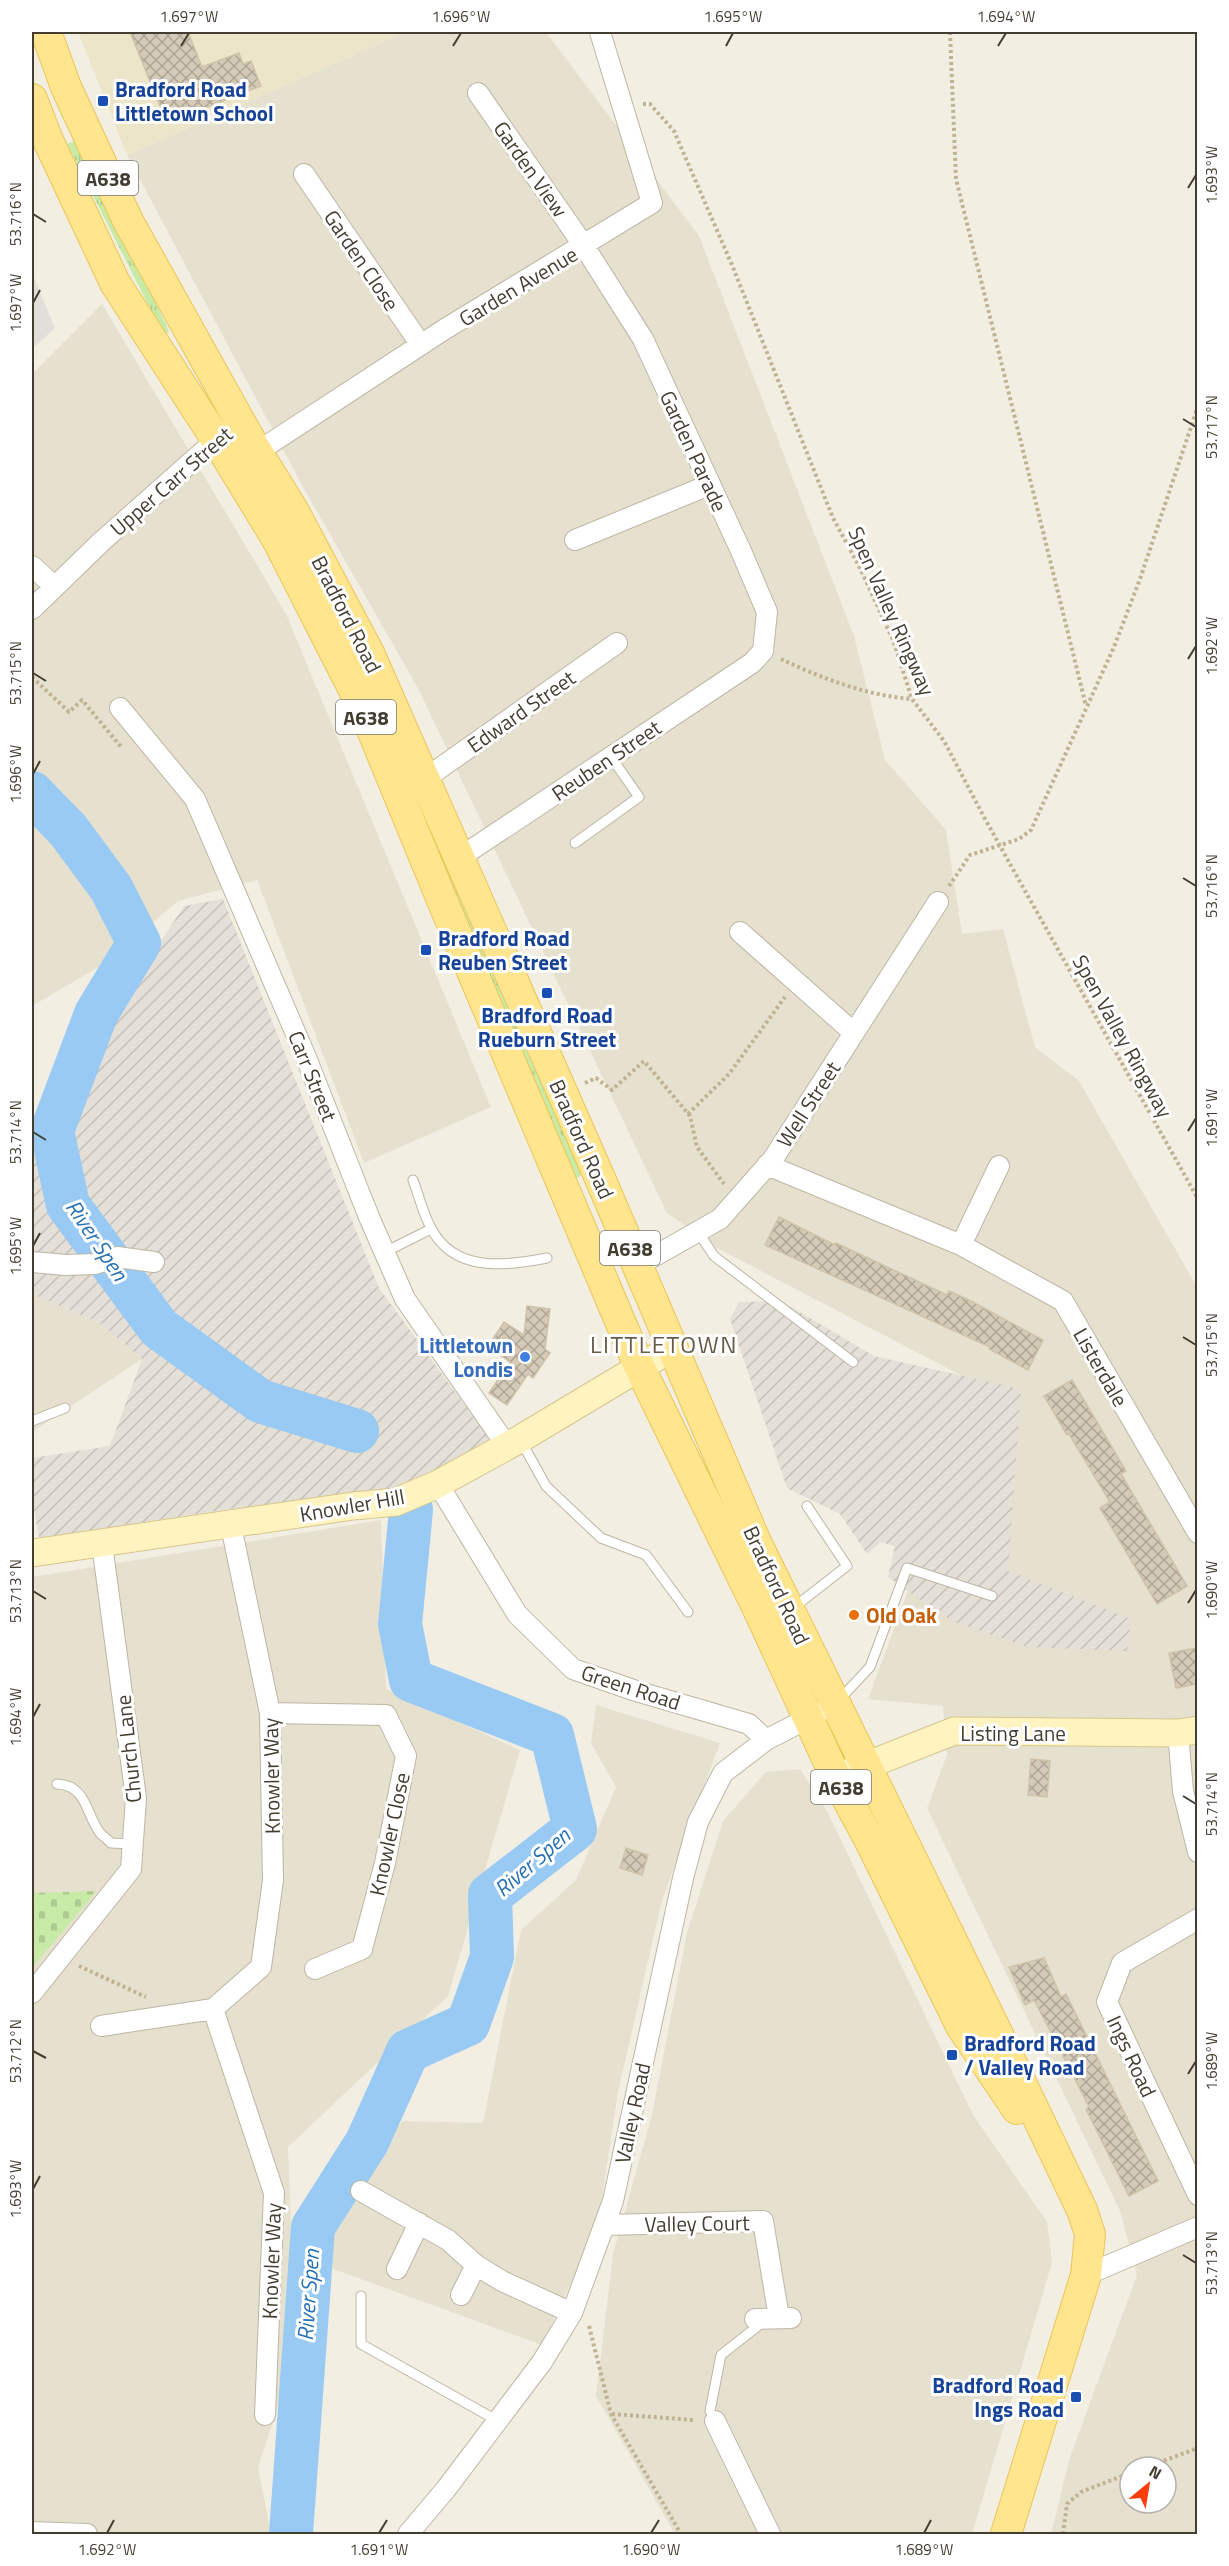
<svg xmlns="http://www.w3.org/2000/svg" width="1229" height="2566" font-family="'Titillium Web',sans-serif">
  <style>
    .residential { fill: #e6e0cf; fill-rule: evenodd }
    .industrial { fill: url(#industrial-furrows) }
    .education { fill: #ece5ca }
    .grass { fill: url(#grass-tufts) }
    .cemetery { fill: url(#cemetery-stones) }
    .parking { fill: #e2dfdb }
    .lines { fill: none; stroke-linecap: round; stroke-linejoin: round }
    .river { stroke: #99caf4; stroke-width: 44 }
    .building { fill: url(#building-cross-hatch); stroke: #cfc3a9; stroke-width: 1.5 }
    .lane-casing { stroke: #beb6a4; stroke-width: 11 }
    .street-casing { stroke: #beb6a4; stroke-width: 22 }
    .secondary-casing { stroke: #d5c68e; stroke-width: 29 }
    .primary-casing { stroke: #eac658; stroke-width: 32 }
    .path { stroke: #c0b394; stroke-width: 4; stroke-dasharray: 3 3; stroke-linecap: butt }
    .lane { stroke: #fff; stroke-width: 9 }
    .street { stroke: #fff; stroke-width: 20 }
    .secondary { stroke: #fff3bf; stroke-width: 27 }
    .primary { stroke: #ffe58e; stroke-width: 30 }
    .path-bridge { stroke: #c0b394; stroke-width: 4; stroke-dasharray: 3 3; stroke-linecap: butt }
    .ticks { fill: none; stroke: #443e32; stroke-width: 2 }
    .transit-dot { fill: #1a4fb4; stroke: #fff; stroke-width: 2 }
    .shop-dot { fill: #3f7fe0; stroke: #fff; stroke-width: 2 }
    .food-dot { fill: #e8710a; stroke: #fff; stroke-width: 2 }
    .labels { text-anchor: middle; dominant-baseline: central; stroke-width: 6; stroke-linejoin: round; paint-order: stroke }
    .shield { fill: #fff; stroke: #7c7870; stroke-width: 1.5 }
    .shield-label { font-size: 20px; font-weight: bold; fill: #443e32 }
    .transit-label { font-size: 21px; font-weight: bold; fill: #164399; stroke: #fff; text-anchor: start }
    .street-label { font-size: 21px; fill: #443e32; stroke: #fff }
    .shop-label { font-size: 21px; font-weight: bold; fill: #366cbe; stroke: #fff; text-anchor: end }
    .food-label { font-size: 21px; font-weight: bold; fill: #c56008; stroke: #fff; text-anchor: start }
    .water-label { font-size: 22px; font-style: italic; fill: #2671b5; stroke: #fff }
    .quarter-label { font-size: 24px; letter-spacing: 1.5px; fill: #675c49; stroke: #fff }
    .neatline { fill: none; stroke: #443e32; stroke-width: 2 }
    .ticks-label { font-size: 15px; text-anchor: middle; fill: #443e32 }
  </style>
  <defs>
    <pattern id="industrial-furrows" width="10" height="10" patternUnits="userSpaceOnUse" patternTransform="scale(1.5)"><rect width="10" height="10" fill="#e4dfd7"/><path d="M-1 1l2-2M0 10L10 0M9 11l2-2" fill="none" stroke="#c5c0b9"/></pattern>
    <pattern id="grass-tufts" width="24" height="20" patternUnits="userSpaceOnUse" patternTransform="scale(1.5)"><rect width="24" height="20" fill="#c8eaa7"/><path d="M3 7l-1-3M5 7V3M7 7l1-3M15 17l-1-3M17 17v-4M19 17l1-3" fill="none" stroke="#adca90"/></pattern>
    <pattern id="cemetery-stones" width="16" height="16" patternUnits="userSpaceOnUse" patternTransform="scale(1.5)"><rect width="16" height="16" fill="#c8eaa7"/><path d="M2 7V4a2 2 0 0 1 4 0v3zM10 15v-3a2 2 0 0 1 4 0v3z" fill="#adca90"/></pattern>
    <pattern id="building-cross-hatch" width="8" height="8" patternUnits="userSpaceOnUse" patternTransform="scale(1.5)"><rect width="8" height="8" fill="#d4cab7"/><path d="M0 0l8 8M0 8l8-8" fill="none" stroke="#aea595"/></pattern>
  </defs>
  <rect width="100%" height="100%" fill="#f2eee2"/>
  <path class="residential" d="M406,32H546L699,236L854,636L885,760L946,830L962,934L1003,929L1035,1047L1079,1081L1197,1287V2534H1051L1070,2457L1137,2275L1120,2211L927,1808L947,1755L943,1706L868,1699L910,1586L1000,1618L1020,1406L717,1248L667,1213L418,688L303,487L127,155ZM1130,2467H1166V2503H1130Z
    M102,304L286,614L491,1107L364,1163L257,880L178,901L104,964L32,1006V374Z
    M32,1294L100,1323L142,1359L32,1432Z
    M381,1520L386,1689L520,1750L448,1996L288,2147L291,2223L351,2181L403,2121L483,2123L521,1930L576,1880L616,1787L591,1743L596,1705L720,1743L662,1900L618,2092L598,2225L542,2345L325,2266L258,2467L271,2534H32V1577Z
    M800,1769L827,1811L973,2115L1047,2222L1052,2263L972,2534H675L596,2396L613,2254L652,2115L687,1933L723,1821L766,1772Z"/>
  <path class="industrial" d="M223,899L379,1288L491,1441L420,1477L378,1494L229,1509L39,1538L32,1498V1458L110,1446L142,1359L100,1323L32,1294V1127L84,1071L147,962L184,906Z
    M781,1301L874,1356L1021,1389L1008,1571L1131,1619L1127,1651L1027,1647L952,1621L888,1577L895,1546L881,1542L867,1554L840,1514L787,1488L730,1319L739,1302Z"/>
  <path class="education" d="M78,32H406L127,155Z"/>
  <path class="grass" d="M79,139L169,331L164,336L67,144Z
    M411,767L521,1039L583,1174L568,1183L399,771Z"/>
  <path class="cemetery" d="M97,1891L32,1968V1893Z"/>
  <path class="parking" d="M32,273L55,328L32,349Z"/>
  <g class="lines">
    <path class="river" d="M32,793L68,830L111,888L139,943L96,1014L52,1131L68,1205L159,1328L260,1401L357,1431
      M291,2534L313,2227L367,2142L408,2051L468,2024L492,1957L490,1895L575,1829L552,1735L411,1680L400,1624L411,1510"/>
  </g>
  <path class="building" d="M130,32H188L202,67L239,53L243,64L251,61L261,86L167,123Z
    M779,1217L835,1245L836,1243L947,1295L949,1291L969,1300L1043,1340L1028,1370L989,1349L990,1347L765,1245Z
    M527,1306L550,1309L545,1349L550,1353L533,1378L528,1374L507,1405L489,1393L510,1362L488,1346L504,1322L524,1335Z
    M1072,1380L1126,1471L1121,1474L1187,1586L1157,1604L1100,1508L1110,1502L1069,1434L1067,1435L1044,1396Z
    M1197,1648V1684L1176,1688L1169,1653Z
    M1031,1759L1050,1761L1047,1797L1028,1795Z
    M626,1848L648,1855L642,1875L620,1868Z
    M1044,1958L1061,1997L1066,1994L1158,2181L1129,2196L1086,2109L1089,2107L1059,2048L1034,2000L1025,2005L1009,1967Z"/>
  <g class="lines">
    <defs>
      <path id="lane" d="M575,843L639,797L611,757
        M413,1180C419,1196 423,1214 431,1228C454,1273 506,1266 547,1258
        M698,1232L714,1256L853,1362
        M385,1252L431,1229
        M32,1421L65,1408
        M521,1441L546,1486L601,1538L646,1555L688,1612
        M793,1608L847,1566L807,1506
        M838,1701L870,1667L907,1568L992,1596
        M57,1784C87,1785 86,1815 100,1833C104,1837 108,1840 111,1843L133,1844
        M361,2296V2344L498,2421
        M710,2411L721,2355L763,2322"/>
      <path id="street" d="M304,174L421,345
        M248,458L445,329L652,203L600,32
        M575,540L709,485
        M32,566L55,587
        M32,609L101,542L224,433
        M120,708L195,799L305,1055L369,1217L405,1299L507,1446
        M426,778L617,643
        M459,858L752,663L763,651L767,612L741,551L643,339L584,246L478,93
        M740,932L854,1033
        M767,1165L961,1245L1063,1301L1198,1533
        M961,1245L999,1166
        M32,1262L66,1265L95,1264L117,1257L154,1262
        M637,1266L720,1219L773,1159L938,902
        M438,1484L517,1614L573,1669L636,1691L749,1724L766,1740
        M270,1713L386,1715L406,1756L385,1863L362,1949L315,1969
        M1178,1733L1183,1791L1198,1852
        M1198,1919L1122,1963L1107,2002L1198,2195
        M32,1993L131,1869L136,1798L102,1544
        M213,2009L274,2193L265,2415
        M101,2026L213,2009L261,1967L273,1880L270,1713L231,1526
        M361,2191L448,2240L476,2265L502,2281L572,2313
        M605,2225L763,2221L779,2318
        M397,2269L419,2223
        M1086,2275L1198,2227
        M461,2295L476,2265
        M755,2319L791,2318
        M715,2421L770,2534
        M32,2532L87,2534
        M408,2534L446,2489L542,2362L572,2313L613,2201L683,1878L698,1822L723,1773L766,1740L818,1713"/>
      <path id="secondary" d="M32,1553L353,1506L396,1502L438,1484L520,1439L672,1348
        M845,1774L954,1731L1178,1733L1198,1730"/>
      <path id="primary" d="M46,32L66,87L128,221L257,452L293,510L369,653L599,1176L756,1542L991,2020L1082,2210L1090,2234L1086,2275L1006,2534
        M32,99L47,138L115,283L216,439L278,541L363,708L444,905L639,1366L758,1609L836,1778L870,1841L961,2026L1017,2109"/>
    </defs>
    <use href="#lane" class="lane-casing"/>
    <use href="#street" class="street-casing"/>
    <use href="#secondary" class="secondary-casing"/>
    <use href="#primary" class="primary-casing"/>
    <path class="path" d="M950,32L956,179L1086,706
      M643,104H650L674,131L732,265L833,518L860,568L893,640L912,699L944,741L984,817
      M781,659C821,678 868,696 912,699
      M32,677L69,712L82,700L122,748
      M1010,864L1198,1199
      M949,886L970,855L1019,839L1031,830L1114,647L1140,579L1198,406
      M585,1083L596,1078L612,1090L644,1061L690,1116L697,1147L724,1184
      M688,1114L729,1074L785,997
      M79,1966L146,1997
      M589,2326L611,2414L681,2534
      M612,2414L694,2420
      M1147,2467L1198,2448
      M1063,2534L1067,2504L1081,2492L1130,2473"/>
    <use href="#lane" class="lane"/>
    <use href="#street" class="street"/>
    <use href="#secondary" class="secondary"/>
    <use href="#primary" class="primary"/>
    <path class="path-bridge" d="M984,817L1010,864"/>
  </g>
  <path class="ticks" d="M181,46L189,33M453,46L461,33M726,46L733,33M998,46L1006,33M1188,188L1196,175M33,214L46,222M33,303L40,290M1183,419L1196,427M1188,659L1196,646M33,673L46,681M33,774L40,761M1183,878L1196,886M1188,1131L1196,1118M33,1132L46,1140M33,1246L40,1233M1183,1337L1196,1345M33,1591L46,1599M1188,1603L1196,1590M33,1717L40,1704M1183,1796L1196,1804M33,2051L46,2058M1188,2074L1196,2061M33,2189L40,2176M1183,2255L1196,2263M107,2533L114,2520M379,2533L387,2520M651,2533L659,2520M924,2533L931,2520"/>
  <g class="transit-dot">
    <rect x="97" y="95" width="12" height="12" rx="3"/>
    <rect x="420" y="944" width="12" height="12" rx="3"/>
    <rect x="541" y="987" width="12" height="12" rx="3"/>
    <rect x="946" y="2049" width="12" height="12" rx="3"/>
    <rect x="1070" y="2391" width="12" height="12" rx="3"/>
  </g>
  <circle class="shop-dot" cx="525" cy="1357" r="6"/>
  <circle class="food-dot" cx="854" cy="1615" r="6"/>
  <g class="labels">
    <g class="shield">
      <rect x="78" y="161" width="60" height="34" rx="4.5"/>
      <rect x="336" y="700" width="60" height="34" rx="4.5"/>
      <rect x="600" y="1231" width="60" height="34" rx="4.5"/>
      <rect x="811" y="1770" width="60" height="34" rx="4.5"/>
    </g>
    <g class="shield-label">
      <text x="108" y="178">A638</text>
      <text x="366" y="717">A638</text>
      <text x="630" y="1248">A638</text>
      <text x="841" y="1787">A638</text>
    </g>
    <g class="transit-label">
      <text x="115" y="89">Bradford Road<tspan x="115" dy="24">Littletown School</tspan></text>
      <text x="438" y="938">Bradford Road<tspan x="438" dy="24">Reuben Street</tspan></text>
      <text x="547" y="1015" text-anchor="middle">Bradford Road<tspan x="547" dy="24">Rueburn Street</tspan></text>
      <text x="964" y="2043">Bradford Road<tspan x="964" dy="24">/ Valley Road</tspan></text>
      <text x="1064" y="2385" text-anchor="end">Bradford Road<tspan x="1064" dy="24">Ings Road</tspan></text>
    </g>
    <g class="street-label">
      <text transform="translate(531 169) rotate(55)">Garden View</text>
      <text transform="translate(362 260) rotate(56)">Garden Close</text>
      <text transform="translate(518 286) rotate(-31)">Garden Avenue</text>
      <text transform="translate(694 451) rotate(65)">Garden Parade</text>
      <text transform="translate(171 481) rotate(-41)">Upper Carr Street</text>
      <text transform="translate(892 611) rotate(66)">Spen Valley Ringway</text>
      <text transform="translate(347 614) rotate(63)">Bradford Road</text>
      <text transform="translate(521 711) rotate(-35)">Edward Street</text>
      <text transform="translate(606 760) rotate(-34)">Reuben Street</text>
      <text transform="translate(1123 1036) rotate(61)">Spen Valley Ringway</text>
      <text transform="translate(313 1076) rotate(68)">Carr Street</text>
      <text transform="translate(808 1104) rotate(-57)">Well Street</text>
      <text transform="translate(582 1139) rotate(66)">Bradford Road</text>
      <text transform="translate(1101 1367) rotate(60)">Listerdale</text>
      <text transform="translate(352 1505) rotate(-10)">Knowler Hill</text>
      <text transform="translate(777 1585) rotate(65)">Bradford Road</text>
      <text transform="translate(631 1687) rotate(18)">Green Road</text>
      <text x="1013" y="1733">Listing Lane</text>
      <text transform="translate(128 1749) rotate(-96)">Church Lane</text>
      <text transform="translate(271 1776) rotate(-91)">Knowler Way</text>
      <text transform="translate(389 1834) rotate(-78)">Knowler Close</text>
      <text transform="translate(1132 2056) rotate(65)">Ings Road</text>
      <text transform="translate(632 2113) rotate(-78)">Valley Road</text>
      <text transform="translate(697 2223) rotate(-1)">Valley Court</text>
      <text transform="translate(271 2261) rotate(-88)">Knowler Way</text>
    </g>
    <g class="shop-label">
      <text x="513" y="1345">Littletown<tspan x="513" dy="24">Londis</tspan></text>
    </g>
    <g class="food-label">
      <text x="866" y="1615">Old Oak</text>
    </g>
    <g class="water-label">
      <text transform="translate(97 1240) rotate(56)">River Spen</text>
      <text transform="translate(532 1862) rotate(-41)">River Spen</text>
      <text transform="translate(308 2295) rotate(-86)">River Spen</text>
    </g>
    <g class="quarter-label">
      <text x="664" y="1344">LITTLETOWN</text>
    </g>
  </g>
  <rect width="1229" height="2566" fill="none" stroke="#ffffff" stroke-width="66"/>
  <g transform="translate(1148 2485) rotate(30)"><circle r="28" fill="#ffffff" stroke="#b4b2ad" stroke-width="1.5"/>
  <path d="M0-4.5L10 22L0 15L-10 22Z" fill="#ff3d0c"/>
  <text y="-9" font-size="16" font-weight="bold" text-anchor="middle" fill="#443e32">N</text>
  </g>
  <rect x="33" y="33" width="1163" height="2500" class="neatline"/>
  <g class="ticks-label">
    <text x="189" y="22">1.697°W</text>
    <text x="461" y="22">1.696°W</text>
    <text x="733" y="22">1.695°W</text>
    <text x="1006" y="22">1.694°W</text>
    <text transform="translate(1212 175) rotate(-90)" y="5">1.693°W</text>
    <text transform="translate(16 214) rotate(-90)" y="5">53.716°N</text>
    <text transform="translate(16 303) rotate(-90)" y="5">1.697°W</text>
    <text transform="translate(1212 427) rotate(-90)" y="5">53.717°N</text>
    <text transform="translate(1212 646) rotate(-90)" y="5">1.692°W</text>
    <text transform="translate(16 673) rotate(-90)" y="5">53.715°N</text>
    <text transform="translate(16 774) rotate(-90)" y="5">1.696°W</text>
    <text transform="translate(1212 886) rotate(-90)" y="5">53.716°N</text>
    <text transform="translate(1212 1118) rotate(-90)" y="5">1.691°W</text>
    <text transform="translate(16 1132) rotate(-90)" y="5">53.714°N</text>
    <text transform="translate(16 1246) rotate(-90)" y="5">1.695°W</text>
    <text transform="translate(1212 1345) rotate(-90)" y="5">53.715°N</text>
    <text transform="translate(1212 1590) rotate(-90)" y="5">1.690°W</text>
    <text transform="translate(16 1591) rotate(-90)" y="5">53.713°N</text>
    <text transform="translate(16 1717) rotate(-90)" y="5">1.694°W</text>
    <text transform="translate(1212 1804) rotate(-90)" y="5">53.714°N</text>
    <text transform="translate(16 2051) rotate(-90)" y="5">53.712°N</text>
    <text transform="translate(1212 2061) rotate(-90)" y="5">1.689°W</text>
    <text transform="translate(16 2189) rotate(-90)" y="5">1.693°W</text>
    <text transform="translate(1212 2263) rotate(-90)" y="5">53.713°N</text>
    <text x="107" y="2555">1.692°W</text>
    <text x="379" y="2555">1.691°W</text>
    <text x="651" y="2555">1.690°W</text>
    <text x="924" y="2555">1.689°W</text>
  </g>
</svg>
